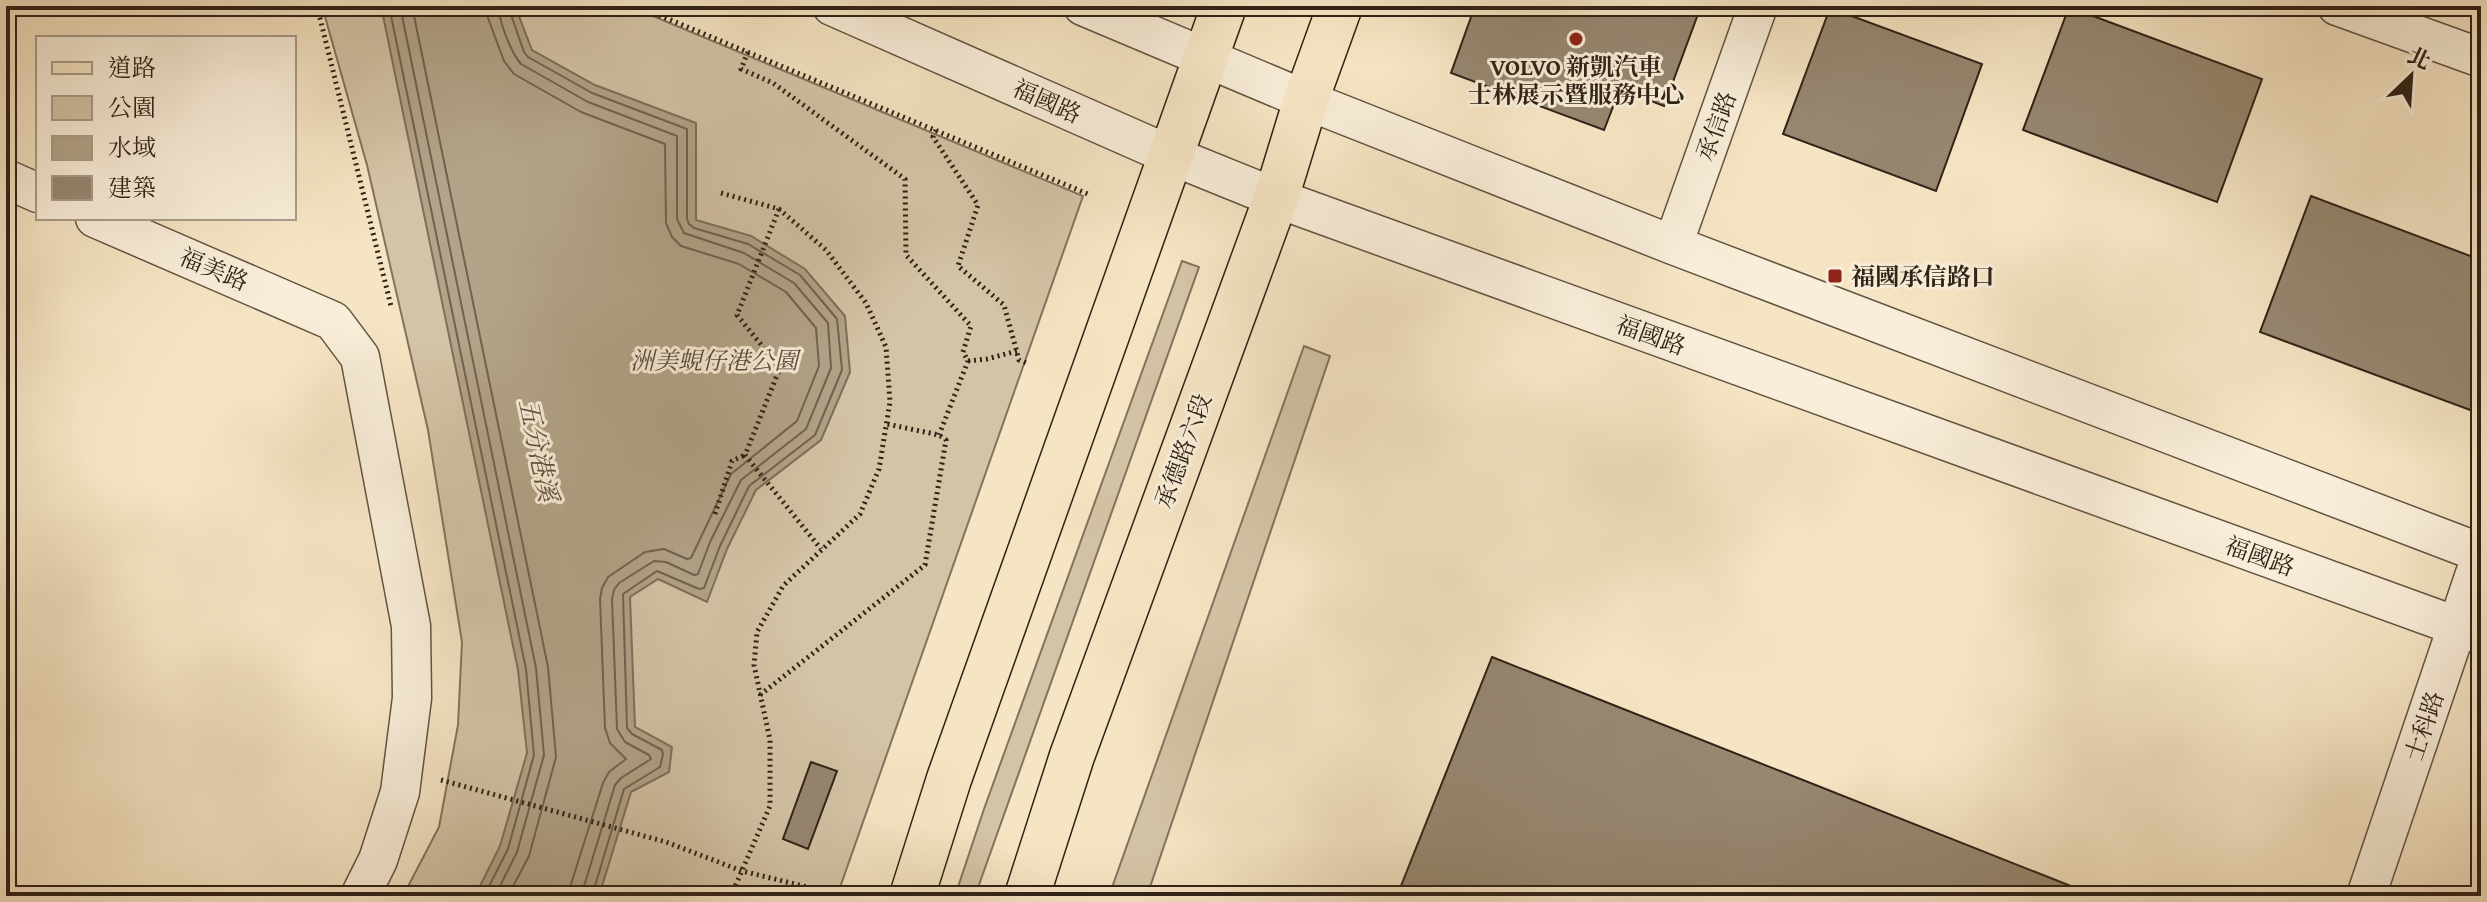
<svg xmlns="http://www.w3.org/2000/svg" width="2487" height="902" font-family="'Gentium Book Plus','Noto Serif TC',serif">
  <style>
    .green { fill: #d4c4a7; stroke: #82735f; stroke-width: 2 }
    .water { fill: #b2a389; stroke: #7e6f5b; stroke-width: 2 }
    .lines { fill: none; stroke-linecap: round; stroke-linejoin: round }
    .shore { stroke: #706250; stroke-width: 2 }
    .building { fill: #968771; stroke: #2f2217; stroke-width: 2 }
    .minor-casing { stroke: #615342; stroke-width: 41 }
    .major-casing { stroke: #2f2217; stroke-width: 47 }
    .path { stroke: #2f2217; stroke-width: 5; stroke-dasharray: 2 4; stroke-linecap: butt }
    .minor { stroke: #f9eed9; stroke-width: 38 }
    .major { stroke: #f6e5c4; stroke-width: 44 }
    .poi-dot { fill: #8f2418; stroke: #f9eed9; stroke-width: 3 }
    .labels { text-anchor: middle; dominant-baseline: central; stroke-width: 6; stroke-linejoin: round; paint-order: stroke }
    .poi-label { font-size: 24px; font-weight: bold; fill: #2f2217; stroke: #f9eed9 }
    .street-label { font-size: 24px; fill: #2f2217; stroke: #f9eed9 }
    .park-label { font-size: 24px; font-style: italic; fill: #584a3b; stroke: #f9eed9 }
    .water-label { font-size: 26px; font-style: italic; fill: #5d4f3f; stroke: #f9eed9 }
  </style>
  <rect width="100%" height="100%" fill="#f6e5c4"/>
  <filter id="stains"><feTurbulence type="fractalNoise" baseFrequency=".0025" numOctaves="4"/><feColorMatrix values="0 0 0 0 .2 0 0 0 0 .09 0 0 0 0 .02 0 0 0 .5 -.17"/></filter>
  <radialGradient id="worn" r=".72"><stop offset=".6" stop-color="#630" stop-opacity="0"/><stop offset="1" stop-color="#630" stop-opacity=".3"/></radialGradient>
  <path class="green" d="M322,6H629L1083,196L837,896H403L439,827L458,725L462,642L428,430L367,165Z
    M1182,261L1199,267L975,896H955L984,809Z
    M1304,346L1330,356L1147,896H1109Z"/>
  <path class="water" d="M381,6H515L532,50L595,85L696,123V220L751,236L805,269L845,316L850,372L821,440L756,490L727,549L707,602L658,579L630,597L635,727L672,747L669,772L631,792L599,896H475L500,846L527,753L518,670Z"/>
  <g class="lines">
    <path class="shore" d="M389,6L526,669L534,755L508,849L484,896
      M400,6L536,668L544,755L517,852L495,896
      M412,6L548,667L556,757L529,856L508,896
      M486,6L488,18L504,61L514,74L581,112L665,144L666,223L672,237L681,246L739,264L786,292L816,328L819,366L797,421L731,474L691,558L687,559L664,549L645,552L608,577L602,588L600,599L605,728L610,743L626,759L609,772L603,783L571,884L569,896
      M498,6C500,23 510,51 521,64L588,102L677,136V219L684,233L744,253L794,283L828,323L831,368L806,429L741,480L710,542L698,574L694,575L666,562L654,561L619,583L614,590L612,599L617,729L625,742L649,755L651,759L621,778L615,785L581,896
      M508,6L524,52L528,57L592,93L687,129V219L689,224L694,228L748,244L800,275L837,319L842,370L815,435L749,486L720,546L704,588L699,589L657,571L623,594L627,728L632,734L662,750L663,754L660,767L624,789L592,896"/>
  </g>
  <path class="building" d="M1475,6H1701L1664,106L1620,89L1604,130L1451,73Z
    M2069,7L2262,79L2217,202L2023,130Z
    M1830,8L1982,64L1936,191L1783,134Z
    M2311,196L2481,260V381L2470,410L2260,332Z
    M1492,657L2096,896H1397Z
    M811,762L837,771L808,849L783,839Z"/>
  <g class="lines">
    <defs>
      <path id="minor" d="M832,6L1170,155L1276,198L2481,635
        M1083,6L1306,100L1673,245L2481,553
        M2337,6L2481,58
        M6,179L38,193
        M95,218L333,321L360,357L411,626L412,698L400,792L378,860L360,896
        M1673,245L1758,6
        M2366,896L2481,556"/>
      <path id="major" d="M912,896L949,779L1224,6
        M1027,896L1072,756L1276,198L1306,100L1340,6"/>
    </defs>
    <use href="#minor" class="minor-casing"/>
    <use href="#major" class="major-casing"/>
    <path class="path" d="M317,6L391,306
      M637,6L1088,194
      M748,52L741,69L773,83L905,179L906,255L971,326L963,352L968,361L939,435
      M936,130L933,137L978,205L958,266L1004,305L1019,360L1029,364
      M721,193L779,209L826,250L866,303L886,347L890,402L879,469L860,514L783,586L757,632L754,665L770,740V806L731,896
      M779,209L737,315L780,368L745,455L821,549
      M968,361L987,359L1017,351
      M715,514L732,461L745,455
      M760,695L925,565L946,440L939,435L887,424
      M441,780L666,842L742,871L844,896"/>
    <use href="#minor" class="minor"/>
    <use href="#major" class="major"/>
  </g>
  <g class="poi-dot">
    <circle cx="1576" cy="39" r="8"/>
    <rect x="1827" y="268" width="16" height="16" rx="4"/>
  </g>
  <g class="labels">
    <g class="poi-label">
      <text x="1576" y="66">VOLVO 新凱汽車<tspan x="1576" dy="28">士林展示暨服務中心</tspan></text>
      <text x="1851" y="276" text-anchor="start">福國承信路口</text>
    </g>
    <g class="street-label">
      <text transform="translate(1047 101) rotate(24)">福國路</text>
      <text transform="translate(1716 126) rotate(-70)">承信路</text>
      <text transform="translate(214 269) rotate(23)">福美路</text>
      <text transform="translate(1651 335) rotate(20)">福國路</text>
      <text transform="translate(1183 451) rotate(-70)">承德路六段</text>
      <text transform="translate(2260 556) rotate(20)">福國路</text>
      <text transform="translate(2424 726) rotate(-71)">士科路</text>
    </g>
    <g class="park-label">
      <text x="714" y="360">洲美蜆仔港公園</text>
    </g>
    <g class="water-label">
      <text transform="translate(539 450) rotate(78)">五分港溪</text>
    </g>
  </g>
  <rect width="2487" height="902" fill="none" stroke="#f6e5c4" stroke-width="32"/>
  <rect x="8" y="8" width="2471" height="886" fill="none" stroke="#2f2217" stroke-width="4"/>
  <rect x="16" y="16" width="2455" height="870" fill="none" stroke="#2f2217" stroke-width="2"/>
  <rect x="36" y="36" width="260" height="184" fill="#f9eed9" stroke="#a89c8b" stroke-width="2"/>
  <rect x="52" y="62" width="40" height="12" fill="#f6e5c4" stroke="#a89c8b" stroke-width="2"/>
  <text x="108" y="76" font-size="24" fill="#2f2217">道路</text>
  <rect x="52" y="96" width="40" height="24" fill="#d4c4a7" stroke="#a89c8b" stroke-width="2"/>
  <text x="108" y="116" font-size="24" fill="#2f2217">公園</text>
  <rect x="52" y="136" width="40" height="24" fill="#b2a389" stroke="#a89c8b" stroke-width="2"/>
  <text x="108" y="156" font-size="24" fill="#2f2217">水域</text>
  <rect x="52" y="176" width="40" height="24" fill="#968771" stroke="#a89c8b" stroke-width="2"/>
  <text x="108" y="196" font-size="24" fill="#2f2217">建築</text>
  <g transform="translate(2411 76) rotate(25)" stroke="#f9eed9" stroke-width="6" paint-order="stroke">
  <path d="M0-6L14 30L0 20L-14 30Z" fill="#2f2217"/>
  <text y="-12" font-size="22" font-weight="bold" text-anchor="middle" fill="#2f2217">北</text>
  </g>
  <rect width="100%" height="100%" filter="url(#stains)"/>
  <rect width="100%" height="100%" fill="url(#worn)"/>
</svg>
